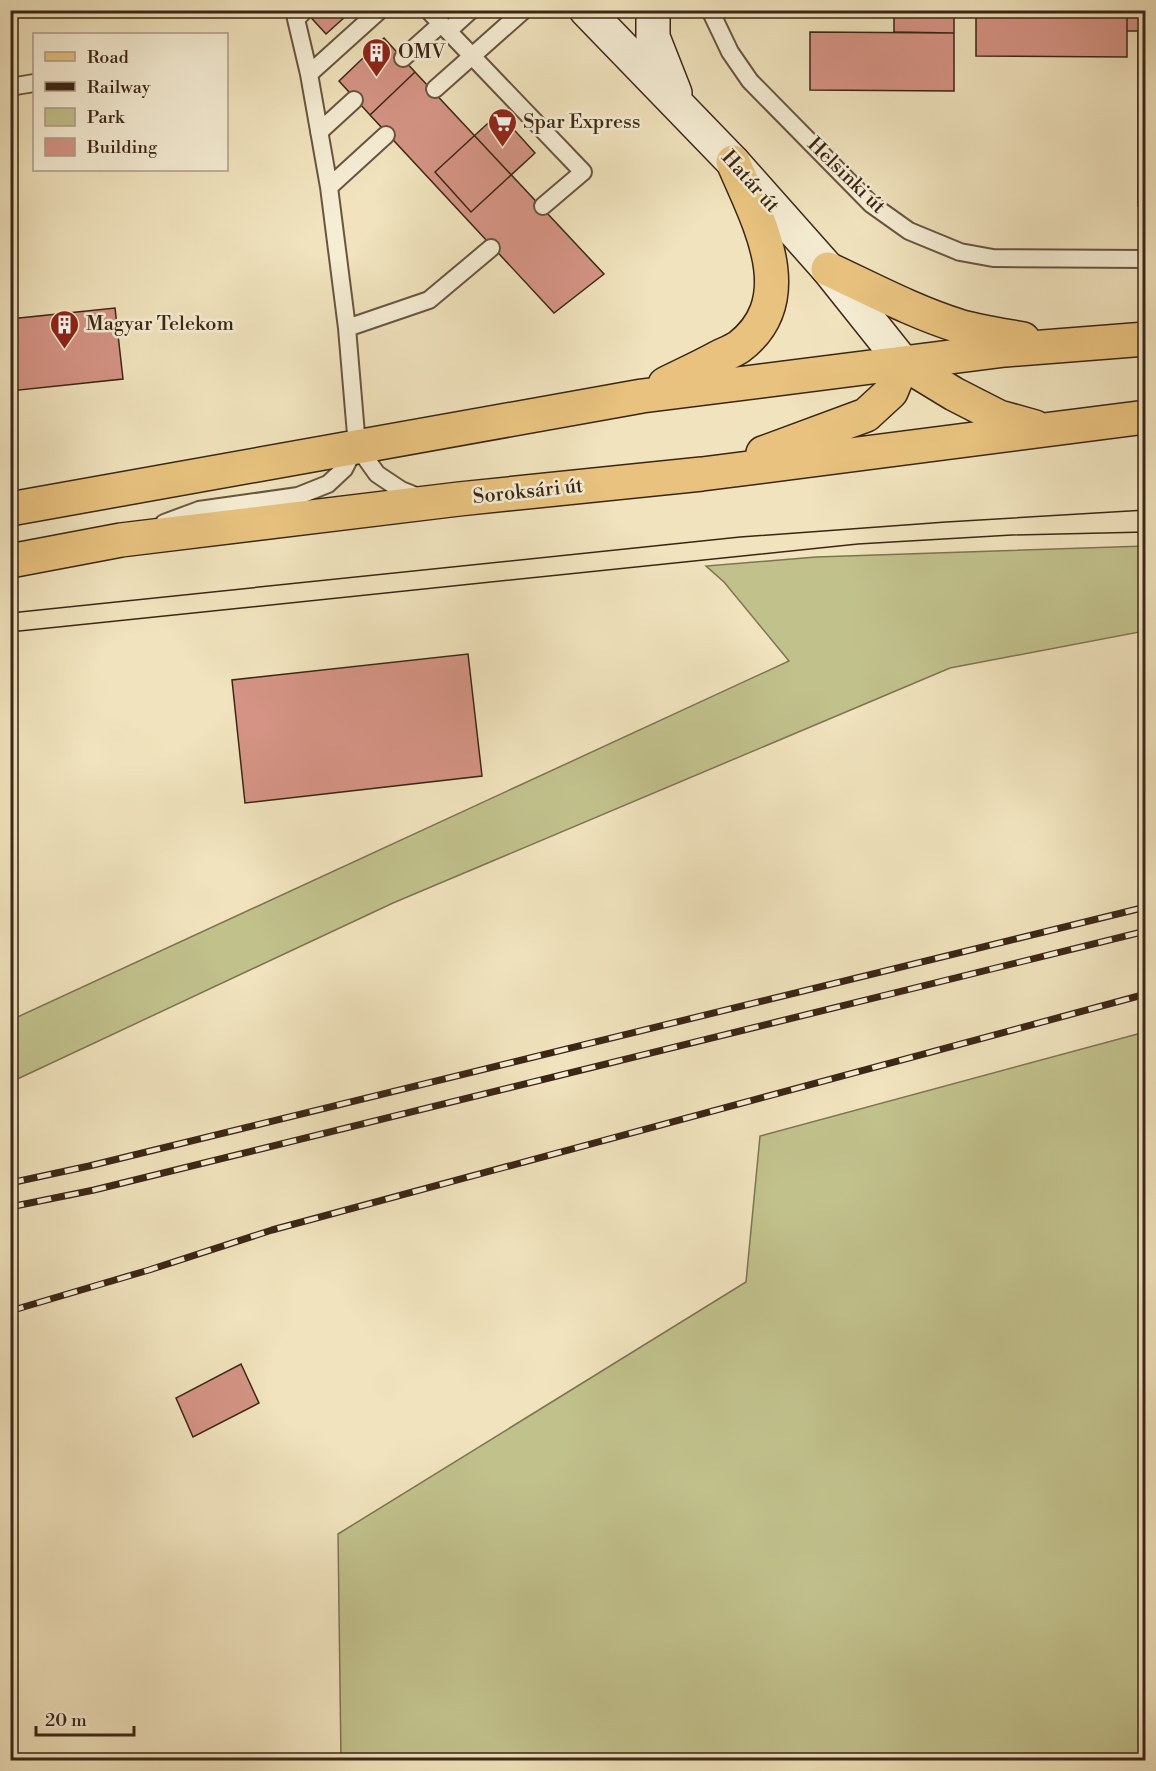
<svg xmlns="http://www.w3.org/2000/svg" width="1156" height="1771" font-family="'Libre Bodoni',serif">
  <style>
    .green { fill: #c1c18c; stroke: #7e7451; stroke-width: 1.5 }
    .building { fill: #d59485; stroke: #3b2616; stroke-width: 1.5 }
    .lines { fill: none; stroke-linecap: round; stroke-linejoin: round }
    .lane-casing { stroke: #685540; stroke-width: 20 }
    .secondary-casing { stroke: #3b2616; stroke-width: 36 }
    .primary-casing { stroke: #3b2616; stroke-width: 36 }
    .lane { stroke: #f5edd4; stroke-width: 16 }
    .secondary { stroke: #f5edd4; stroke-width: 33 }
    .primary { stroke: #e8c27e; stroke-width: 33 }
    .tram { stroke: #3b2616; stroke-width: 1.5 }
    .rail-casing { stroke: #3b2616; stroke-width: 7 }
    .rail { stroke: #f5edd4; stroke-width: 4.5; stroke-dasharray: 14; stroke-linecap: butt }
    .labels { text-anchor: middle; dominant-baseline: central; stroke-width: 5; stroke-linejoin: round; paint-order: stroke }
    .poi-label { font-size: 20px; fill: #3b2616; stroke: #f5edd4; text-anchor: start }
    .street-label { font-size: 20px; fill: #3b2616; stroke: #f5edd4 }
  </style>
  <rect width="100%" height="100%" fill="#f0e3bd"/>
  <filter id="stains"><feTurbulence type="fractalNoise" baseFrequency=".00333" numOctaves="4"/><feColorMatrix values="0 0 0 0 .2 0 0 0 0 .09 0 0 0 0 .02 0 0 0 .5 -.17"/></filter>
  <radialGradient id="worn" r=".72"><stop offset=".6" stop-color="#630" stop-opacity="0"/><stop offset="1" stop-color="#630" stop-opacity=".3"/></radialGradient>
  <path class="green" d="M885,10V16L779,11V10Z
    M1145,546V631L950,668L393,903L11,1082V1020L789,661L724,582L706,566L816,557Z
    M1145,1032V1760H341L338,1534L746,1282L760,1136Z"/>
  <path class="building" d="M304,10H341L346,16L326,34Z
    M894,10H954V33L894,32Z
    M976,10H1127V57L976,56Z
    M1127,10H1146V31H1127Z
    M1138,31H1146V206H1138Z
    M810,32L954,33V91L810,90Z
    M384,38L415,72L370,115L339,81Z
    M415,72L604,274L554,313L370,115Z
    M499,113L535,153L471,212L435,172Z
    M115,308L123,379L10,391V319Z
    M468,654L482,776L245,803L232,680Z
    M241,1364L259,1403L193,1437L176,1398Z"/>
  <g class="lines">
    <defs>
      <path id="lane" d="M428,10L583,172L543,206
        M710,10L730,52L750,81L871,204L909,231L960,252L993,258L1146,259
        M303,12L296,19L309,74
        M448,31L471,10
        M403,58L441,24
        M10,87L34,83
        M435,89L524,10
        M319,132L354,100
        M386,135L329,187L347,328L357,446L377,474L401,490L421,498
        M329,187L309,74L380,10
        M347,328L429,300L491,248
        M164,523L199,510L298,496L328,484L344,469L356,446"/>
      <path id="secondary" d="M586,10L733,162L828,269L903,363
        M653,10V37L675,93"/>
      <path id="primary" d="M828,269C871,289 914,312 959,326C980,332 1001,335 1023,339
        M903,363L954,394L999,417L1035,427
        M665,384C683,375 701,367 719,357C725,354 733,351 739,347C803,298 757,219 733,162
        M763,453L866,415L891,392L903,363
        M10,509L642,396L1005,350L1146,339
        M10,561L121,540L459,499L702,474L1146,417"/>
    </defs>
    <use href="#lane" class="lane-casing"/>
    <use href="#secondary" class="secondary-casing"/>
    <use href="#primary" class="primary-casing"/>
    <use href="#lane" class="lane"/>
    <use href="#secondary" class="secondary"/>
    <use href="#primary" class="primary"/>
    <path class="tram" d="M10,613L740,537L946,522L1146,510
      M10,632L858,544L1012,535L1146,532"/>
    <defs>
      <path id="rail" d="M10,1183L89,1166L1146,907
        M10,1207L94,1190L1146,931
        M10,1311L149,1270L272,1230L1146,994"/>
    </defs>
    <use href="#rail" class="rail-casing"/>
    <use href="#rail" class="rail"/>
  </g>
  <defs>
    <symbol id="building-pin" viewBox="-11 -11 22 30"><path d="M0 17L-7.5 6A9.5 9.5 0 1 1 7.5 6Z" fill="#8f2418" stroke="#f5edd4"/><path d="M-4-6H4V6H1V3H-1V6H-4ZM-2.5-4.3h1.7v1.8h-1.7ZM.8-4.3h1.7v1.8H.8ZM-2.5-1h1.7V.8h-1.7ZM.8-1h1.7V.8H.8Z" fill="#fff"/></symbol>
    <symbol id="supermarket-pin" viewBox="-11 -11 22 30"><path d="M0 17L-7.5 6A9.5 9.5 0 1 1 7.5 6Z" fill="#8f2418" stroke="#f5edd4"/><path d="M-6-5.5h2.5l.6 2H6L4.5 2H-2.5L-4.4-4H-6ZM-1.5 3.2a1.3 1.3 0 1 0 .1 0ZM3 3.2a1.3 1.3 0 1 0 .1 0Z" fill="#fff"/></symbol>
  </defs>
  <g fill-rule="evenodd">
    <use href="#building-pin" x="360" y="36" width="33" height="45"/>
    <use href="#supermarket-pin" x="486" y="106" width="33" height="45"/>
    <use href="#building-pin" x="48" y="308" width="33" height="45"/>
  </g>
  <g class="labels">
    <g class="poi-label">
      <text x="398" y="52">OMV</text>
      <text x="523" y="122">Spar Express</text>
      <text x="86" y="324">Magyar Telekom</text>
    </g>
    <g class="street-label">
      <text transform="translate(846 176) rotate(44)">Helsinki út</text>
      <text transform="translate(750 182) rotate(48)">Határ út</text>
      <text transform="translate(528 492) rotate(-6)">Soroksári út</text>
    </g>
  </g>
  <rect width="1156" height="1771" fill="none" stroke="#f0e3bd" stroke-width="36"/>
  <rect x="12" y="12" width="1132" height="1747" fill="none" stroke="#3b2616" stroke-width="3"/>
  <rect x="18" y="18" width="1120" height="1735" fill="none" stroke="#3b2616" stroke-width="1.5"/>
  <rect x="33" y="33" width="195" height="138" fill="#f5edd4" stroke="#ab9d88" stroke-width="1.5"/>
  <rect x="45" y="52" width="30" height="9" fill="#e8c27e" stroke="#ab9d88" stroke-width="1.5"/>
  <text x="87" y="63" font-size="18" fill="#3b2616">Road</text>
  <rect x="45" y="82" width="30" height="9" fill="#3b2616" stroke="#ab9d88" stroke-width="1.5"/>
  <text x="87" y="93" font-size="18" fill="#3b2616">Railway</text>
  <rect x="45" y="108" width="30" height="18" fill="#c1c18c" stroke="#ab9d88" stroke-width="1.5"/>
  <text x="87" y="123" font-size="18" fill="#3b2616">Park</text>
  <rect x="45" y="138" width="30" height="18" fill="#d59485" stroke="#ab9d88" stroke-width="1.5"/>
  <text x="87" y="153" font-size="18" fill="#3b2616">Building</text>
  <path d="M36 1726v9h98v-9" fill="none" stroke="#3b2616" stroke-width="3"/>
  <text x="45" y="1726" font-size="18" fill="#3b2616" stroke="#f5edd4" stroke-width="4.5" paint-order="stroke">20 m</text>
  <rect width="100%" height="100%" filter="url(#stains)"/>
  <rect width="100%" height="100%" fill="url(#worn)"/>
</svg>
